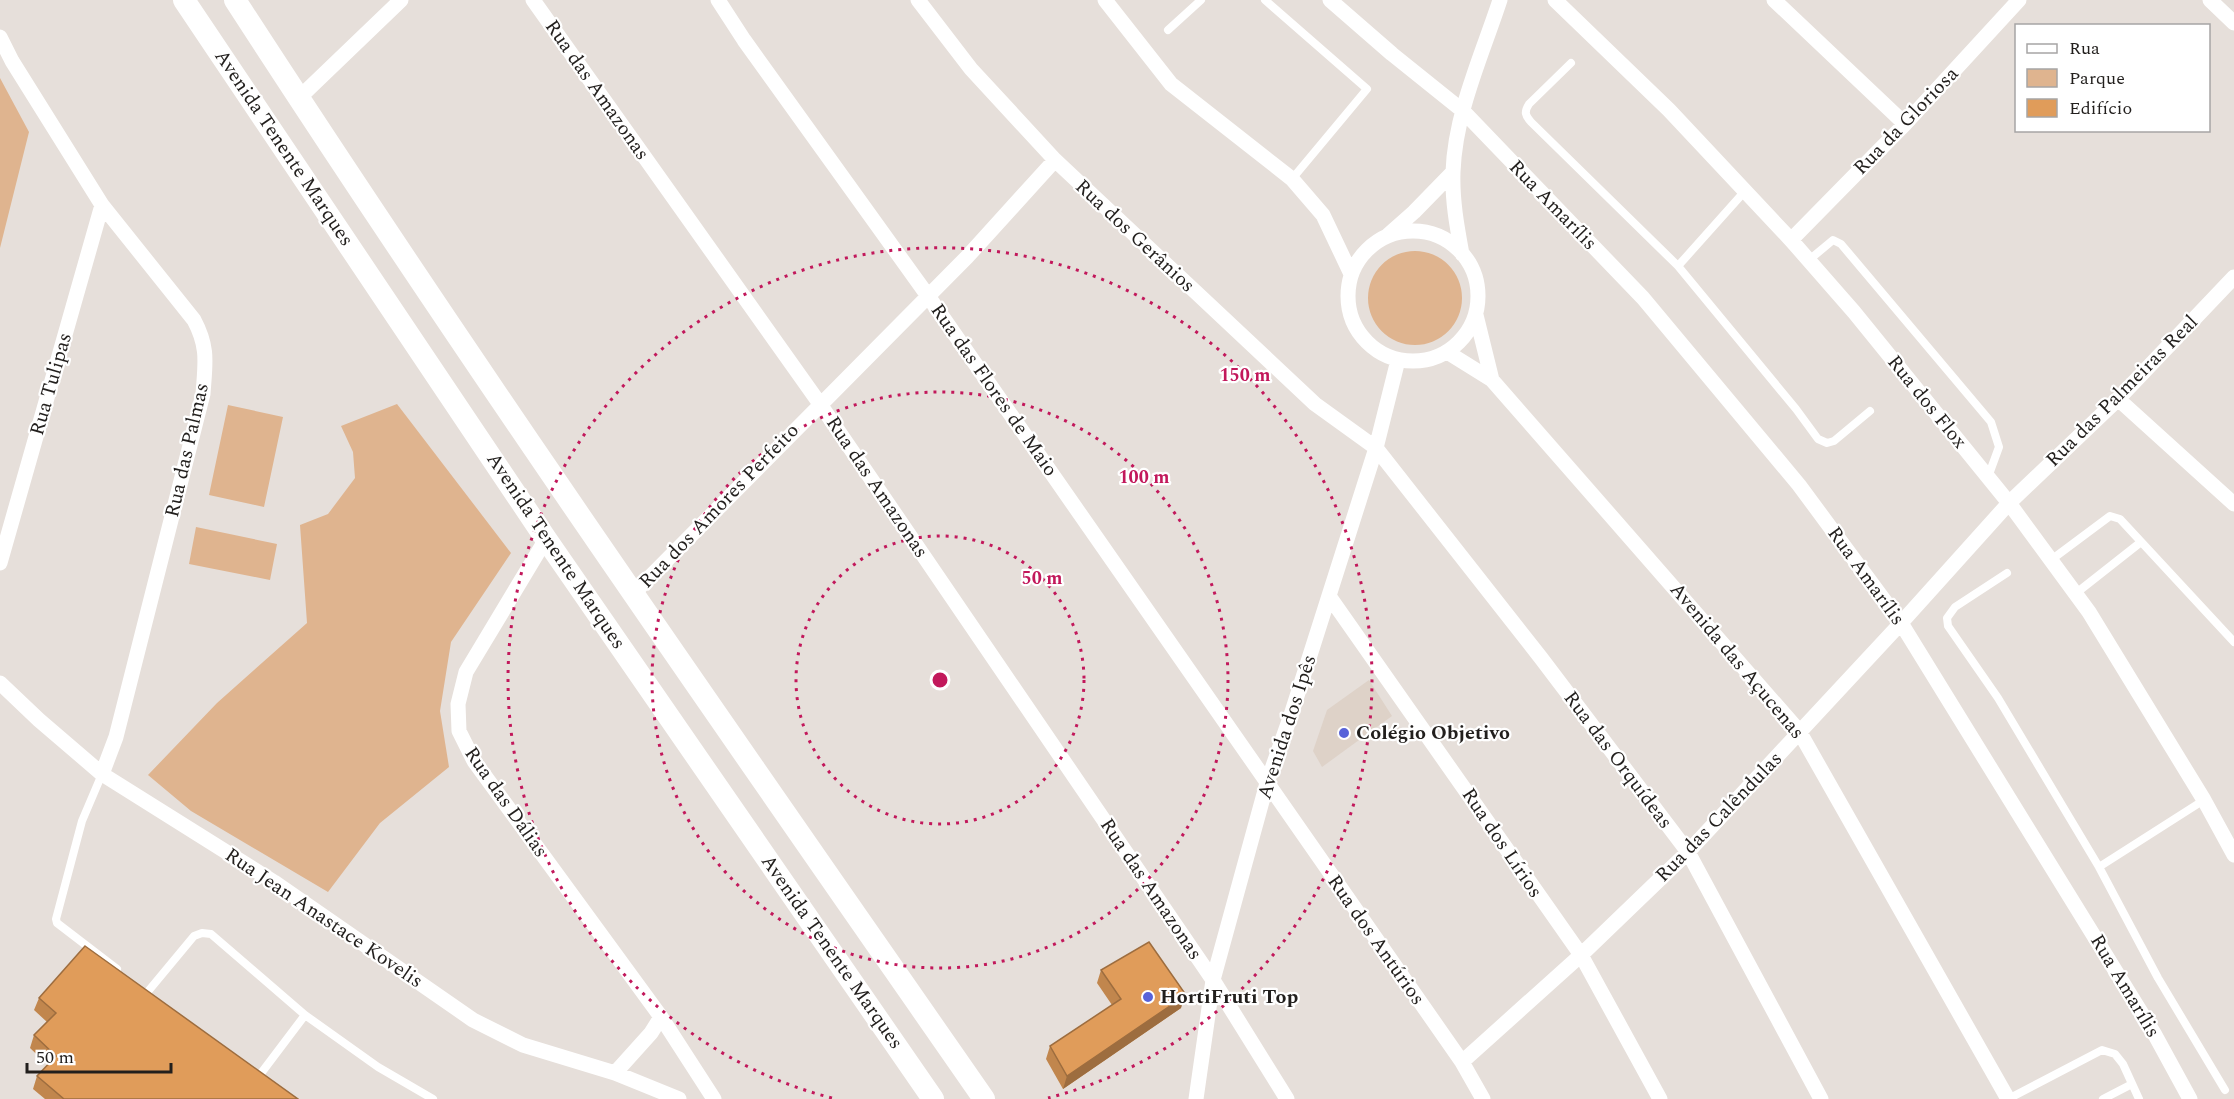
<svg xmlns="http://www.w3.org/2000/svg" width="2234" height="1099" font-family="Spectral,serif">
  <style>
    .built { fill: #ded2c8 }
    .green { fill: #dfb48f }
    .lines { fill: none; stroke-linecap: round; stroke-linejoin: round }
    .service { stroke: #fff; stroke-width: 8 }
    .minor { stroke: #fff; stroke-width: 15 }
    .secondary { stroke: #fff; stroke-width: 22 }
    .wall { fill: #c1864d }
    .shaded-wall { fill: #9d6d3f }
    .building { fill: #e09c5a; stroke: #9d6d3f; stroke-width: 1.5 }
    .ring { fill: none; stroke: #c2185b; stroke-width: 3; stroke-dasharray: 3 6 }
    .poi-dot { fill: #5862d9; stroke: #fff; stroke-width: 2 }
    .labels { text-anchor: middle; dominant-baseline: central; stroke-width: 4.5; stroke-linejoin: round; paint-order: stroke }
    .street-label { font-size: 20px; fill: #221f1d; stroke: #fff }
    .poi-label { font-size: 20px; font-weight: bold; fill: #221f1d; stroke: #fff; text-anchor: start }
    .centre { fill: #c2185b; stroke: #fff; stroke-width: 3 }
    .ring-label { font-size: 18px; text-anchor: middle; font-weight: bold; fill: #c2185b; stroke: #fff; stroke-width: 4.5; stroke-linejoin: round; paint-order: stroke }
  </style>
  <rect width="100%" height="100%" fill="#e6dfda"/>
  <path class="built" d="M1369,680L1392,716L1322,767L1313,751L1327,710Z"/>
  <path class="green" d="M0,78L29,132L0,248Z
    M1368 298a47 47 0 1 1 94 0a47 47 0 1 1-94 0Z
    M397,404L511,553L451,642L440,711L449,767L380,823L328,892L191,811L148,775L217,703L307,623L300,525L328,514L355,478L353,452L341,426Z
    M228,405L283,417L264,507L209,495Z
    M196,527L277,544L270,580L189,564Z"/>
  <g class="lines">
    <path class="service" d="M1265,0L1367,89L1292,179
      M1168,30L1201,0
      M1571,63L1529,104C1524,112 1525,115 1531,122L1678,266L1796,409L1818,439L1827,443L1834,441L1870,411
      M1809,260L1833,240L1841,244L1991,422L1999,447L1988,477
      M1678,266L1745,191
      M2051,560L2110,516L2120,519L2234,642
      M2007,573L1955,607L1947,618L1948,626L1998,698L2099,867L2158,978L2225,1090
      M2075,594L2141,542
      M102,774L82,821L56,919L57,923L117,969
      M2099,867L2204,800
      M141,991L145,995L194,936L202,933L211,934L305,1015L378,1067L433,1099
      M259,1076L305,1015
      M2008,1099L2102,1050L2115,1054L2123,1064L2139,1099
      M2103,1099L2132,1084"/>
    <path class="minor" d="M533,0L820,404L1213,980L1287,1099
      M718,0L744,40L928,296L1462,1062L1483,1099
      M918,0L971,69L1055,160L1315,404L1376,448L1541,658L1688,852L1821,1099
      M1105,0L1171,84L1292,179L1323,215L1351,274
      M1330,0L1392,54L1463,111L1643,298L1799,485L1901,623L2155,1035L2190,1099
      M1555,0L1669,110L1791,240L1854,312L2009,503L2089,612L2204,800L2234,855
      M1774,0L1905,124
      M2210,0L2234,23
      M0,37L12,61L102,205L194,320C209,348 205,364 203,394L116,737L102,774
      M299,98L401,0
      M1348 296a65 65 0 1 1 130 0a65 65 0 1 1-130 0Z
      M1388,235L1414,212L1453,172
      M1791,240L1905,124L2019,0
      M1462,254C1457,227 1452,200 1453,172C1455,113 1482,55 1500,0
      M1476,315L1492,380
      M1447,352L1492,380L1799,731L2008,1099
      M2118,399L2234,504
      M546,539L466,672L458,704L459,731L474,761L661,1017L714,1099
      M0,563L102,205
      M633,594L967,257L1055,160
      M1329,596L1581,955L1660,1099
      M0,683L39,720L102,774L274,882L473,1020L523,1045L615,1073L679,1099
      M1462,1062L1581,955L1688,852L1901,623L2009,503L2118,399L2234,277
      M615,1073L651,1033L661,1017
      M1196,1099L1213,980L1267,783L1291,715L1376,448L1398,360"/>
    <path class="secondary" d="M184,0L546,539L933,1099
      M235,0C476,372 731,735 984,1099"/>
  </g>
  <path class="wall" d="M1101,970L1181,1008L1063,1089L1046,1059L1050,1046L1112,1005L1097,983Z
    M39,998L298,1099H45L33,1089L37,1076L48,1065L30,1048L34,1035L47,1022L34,1010Z"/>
  <path class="shaded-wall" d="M1186,995L1181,1008L1063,1089L1067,1076Z"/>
  <path class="building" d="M1149,942L1186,995L1067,1076L1050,1046L1121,999L1101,970Z
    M85,946L298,1099H64L37,1076L56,1056L34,1035L56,1013L39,998Z"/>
  <g class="ring">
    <circle cx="940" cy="680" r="144"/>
    <circle cx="940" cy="680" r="288"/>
    <path d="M832 1098A432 432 0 1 1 1048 1098"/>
  </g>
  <g class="poi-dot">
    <circle cx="1344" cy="733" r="6"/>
    <circle cx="1148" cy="997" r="6"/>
  </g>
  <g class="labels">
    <g class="street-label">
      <text transform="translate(597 90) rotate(55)">Rua das Amazonas</text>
      <text transform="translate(1906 121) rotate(-46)">Rua da Gloriosa</text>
      <text transform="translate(284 148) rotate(56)">Avenida Tenente Marques</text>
      <text transform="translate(1553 205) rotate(46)">Rua Amarílis</text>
      <text transform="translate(1135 236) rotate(43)">Rua dos Gerânios</text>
      <text transform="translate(51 384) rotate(-74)">Rua Tulipas</text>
      <text transform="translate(994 390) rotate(55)">Rua das Flores de Maio</text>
      <text transform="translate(2122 391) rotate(-45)">Rua das Palmeiras Real</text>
      <text transform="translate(1927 402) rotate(51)">Rua dos Flox</text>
      <text transform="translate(187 450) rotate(-77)">Rua das Palmas</text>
      <text transform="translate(877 487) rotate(56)">Rua das Amazonas</text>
      <text transform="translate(719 506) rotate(-46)">Rua dos Amores Perfeito</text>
      <text transform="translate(556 551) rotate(56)">Avenida Tenente Marques</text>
      <text transform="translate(1866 576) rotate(54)">Rua Amarílis</text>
      <text transform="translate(1737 661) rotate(50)">Avenida das Açucenas</text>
      <text transform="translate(1287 727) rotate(-72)">Avenida dos Ipês</text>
      <text transform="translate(1618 760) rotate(53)">Rua das Orquídeas</text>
      <text transform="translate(506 802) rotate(55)">Rua das Dálias</text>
      <text transform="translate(1719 817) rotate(-46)">Rua das Calêndulas</text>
      <text transform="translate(1502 843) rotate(56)">Rua dos Lírios</text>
      <text transform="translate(1151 889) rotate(56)">Rua das Amazonas</text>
      <text transform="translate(324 918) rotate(34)">Rua Jean Anastace Kovelis</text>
      <text transform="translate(1376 940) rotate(55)">Rua dos Antúrios</text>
      <text transform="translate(832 952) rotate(55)">Avenida Tenente Marques</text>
      <text transform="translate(2125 986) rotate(59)">Rua Amarílis</text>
    </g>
    <g class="poi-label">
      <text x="1356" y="733">Colégio Objetivo</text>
      <text x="1160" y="997">HortiFruti Top</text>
    </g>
  </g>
  <circle cx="940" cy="680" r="9" class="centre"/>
  <g class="ring-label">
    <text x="1245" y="381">150 m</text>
    <text x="1144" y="483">100 m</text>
    <text x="1042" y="584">50 m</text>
  </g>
  <rect x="2015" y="24" width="195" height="108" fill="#ffffff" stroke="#a7a5a5" stroke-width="1.5"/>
  <rect x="2027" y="44" width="30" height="9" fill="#ffffff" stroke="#a7a5a5" stroke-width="1.5"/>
  <text x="2069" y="54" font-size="18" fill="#221f1d">Rua</text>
  <rect x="2027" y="69" width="30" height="18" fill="#dfb48f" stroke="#a7a5a5" stroke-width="1.5"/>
  <text x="2069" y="84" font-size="18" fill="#221f1d">Parque</text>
  <rect x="2027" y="99" width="30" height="18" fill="#e09c5a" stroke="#a7a5a5" stroke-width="1.5"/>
  <text x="2069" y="114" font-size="18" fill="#221f1d">Edifício</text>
  <path d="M27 1063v9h144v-9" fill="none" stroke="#221f1d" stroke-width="3"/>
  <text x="36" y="1063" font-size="18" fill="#221f1d" stroke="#ffffff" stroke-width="4.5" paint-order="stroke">50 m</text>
</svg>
